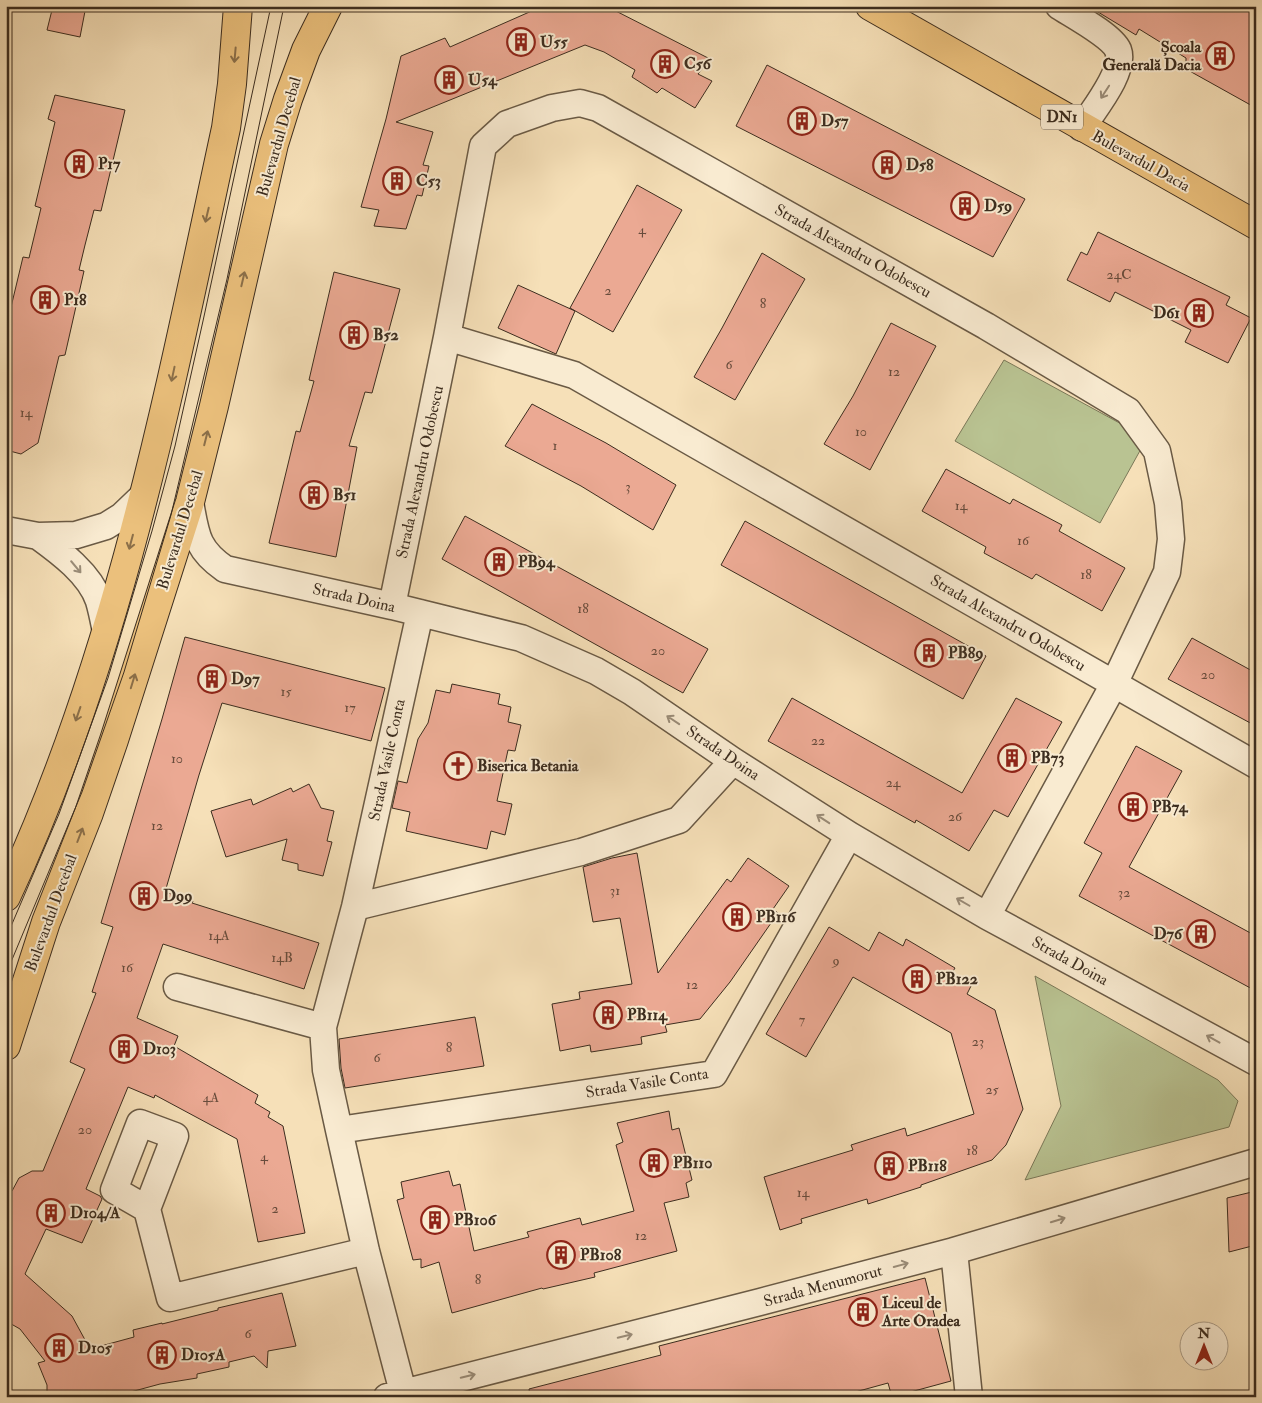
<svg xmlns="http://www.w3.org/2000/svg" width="1262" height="1403" font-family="'IM FELL Double Pica',serif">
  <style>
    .green { fill: #b9c392; stroke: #7a7858 }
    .building { fill: #eba993; stroke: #3c2d1f }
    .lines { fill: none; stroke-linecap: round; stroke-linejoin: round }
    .minor-casing { stroke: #6a5a45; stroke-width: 29 }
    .major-casing { stroke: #3c2d1f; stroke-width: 30 }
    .minor { stroke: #f9ebd1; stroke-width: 26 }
    .major { stroke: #ebc07c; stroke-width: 28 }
    .tram { stroke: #3c2d1f; stroke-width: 1 }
    .oneway { stroke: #8b6f49 }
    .oneway2 { stroke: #9a8c78 }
    .labels { text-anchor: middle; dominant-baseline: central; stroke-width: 4; stroke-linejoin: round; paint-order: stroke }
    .number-label { font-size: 14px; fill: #684c3c }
    .shield { fill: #f9ebd1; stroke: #756654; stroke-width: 1 }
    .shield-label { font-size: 15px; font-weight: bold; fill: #3c2d1f }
    .poi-label { font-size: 16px; font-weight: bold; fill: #3c2d1f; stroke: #f9ebd1; text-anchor: start }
    .street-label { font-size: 16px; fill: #3c2d1f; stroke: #f9ebd1 }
  </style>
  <rect width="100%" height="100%" fill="#f6e0b8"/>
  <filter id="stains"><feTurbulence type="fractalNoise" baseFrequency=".004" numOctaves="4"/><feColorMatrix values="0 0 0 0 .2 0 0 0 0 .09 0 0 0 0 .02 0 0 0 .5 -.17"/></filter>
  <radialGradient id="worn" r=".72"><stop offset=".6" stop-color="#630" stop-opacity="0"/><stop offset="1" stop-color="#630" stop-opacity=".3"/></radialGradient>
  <path class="green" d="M1004,360L1147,438L1100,523L955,441Z
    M1035,976L1218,1080L1238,1101L1229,1127L1025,1180L1061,1106Z"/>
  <path class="building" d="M53,6H86L80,37L47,30Z
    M543,6H606L710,59L698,74L712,81L695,108L662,88L657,93L632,77L635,70L604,52L585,45L396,122L433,132L423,165L429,166L422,196L417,195L406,229L374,226L379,210L361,207L386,119L401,56L445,38L450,47Z
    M1088,6H1256V108L1186,69V58L1139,29L1136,35Z
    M767,65L1025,199L993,257L736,126Z
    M55,95L125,110L101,211L94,210L85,245L79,270L84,271L65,355L59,356L38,443L21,454L6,450V328L23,257L29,258L41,208L35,206L55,122L48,119Z
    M637,185L682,210L613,332L570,308Z
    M1098,232L1230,297L1226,305L1251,318L1228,363L1185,342L1191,330L1115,292L1110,302L1067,280L1081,252L1087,255Z
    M762,253L805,279L735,400L694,377L722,328Z
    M334,272L400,289L372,393L365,392L349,446L357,447L336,557L269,543L296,431L300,432L314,381L309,380Z
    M518,285L575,311L556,354L498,328Z
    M891,323L936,346L870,470L824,444L853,396Z
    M532,404L606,443L676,485L653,530L581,486L505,446Z
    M946,469L1010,504L1013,499L1062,525L1059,531L1125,568L1102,611L1036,574L1032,579L984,553L986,547L922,511Z
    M465,516L708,649L683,693L442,559Z
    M745,521L986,656L963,699L721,565Z
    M185,637L385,688L371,741L222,703L199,775L165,892L193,901L192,903L319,943L304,989L163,944L137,1018L178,1036L174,1046L258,1095L255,1103L270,1112L268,1117L283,1126L305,1233L258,1242L237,1139L155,1095L154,1098L128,1087L86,1189L100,1196L102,1199L82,1243L46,1229L25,1274L72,1316L90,1349L134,1337L133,1330L162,1323V1324L218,1310V1308L282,1293L296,1346L268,1351L267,1368L254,1356L229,1362V1367L197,1374V1378L160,1384L112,1397H47V1385L38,1363L45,1361L20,1329L6,1321V1189L12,1191L19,1178L32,1171H43L85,1069L70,1062L96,993L92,992L113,927L101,923L162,719Z
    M1192,638L1256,673V726L1168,679Z
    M452,684L500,694L498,704L511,707L508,722L521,725L515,751L508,750L497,801L512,804L505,835L491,831L487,849L406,831L410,812L392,808L398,781L407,783L418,739L428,723L436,690L450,693Z
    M792,698L962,793L1016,698L1062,722L1008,817L994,810L969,851L916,820L915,823L768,741Z
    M1136,746L1182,771L1129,867L1256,936V991L1079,896L1102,853L1084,843Z
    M309,784L321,808L334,811L327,841L332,842L323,876L298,870V864L282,860L287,839L226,857L211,811L251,799L253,805L291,788L293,792Z
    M637,853L658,973L727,879L731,882L748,858L789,886L773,909L778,913L730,982L700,1019L665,1025L667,1032L641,1037L642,1044L591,1052L590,1045L560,1051L552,1004L580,999L579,992L632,984L620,918L593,922L583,867L612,858Z
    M829,927L869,951L879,932L903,946L906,939L955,968L952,973L972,984L967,994L995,1010L1023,1109L1006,1145L992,1160L921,1185V1187L868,1204L867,1199L801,1219L802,1223L780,1230L764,1177L853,1150L851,1145L905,1128L907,1136L974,1114L951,1033L853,977L806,1057L766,1034Z
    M475,1017L484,1066L345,1088L341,1068L339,1039Z
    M669,1111L672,1130L679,1128L692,1180L686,1183L689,1197L664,1203L677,1251L594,1273L595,1277L543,1289L542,1288L452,1313L439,1262L421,1268V1259L413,1260L397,1200L404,1198L401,1182L449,1171L453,1186L460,1184L474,1251L529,1237L527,1232L580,1218L582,1225L634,1211L616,1145L623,1142L617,1123Z
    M1256,1191V1245L1229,1252L1227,1198Z
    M925,1278L951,1381L892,1397L888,1383L837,1397H530L529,1389L661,1355L659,1346Z"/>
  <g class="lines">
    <defs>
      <path id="minor" d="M1059,6C1073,15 1112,36 1118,50C1126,71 1093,110 1082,128
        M447,337L574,375L1256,765
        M190,502C196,534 196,549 225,569L392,606L521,638L596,671L632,692L733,761L849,835L987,916L1256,1062
        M6,530L38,536L76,535L106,526L122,516L144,495
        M38,536C60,552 90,574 99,601C102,611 104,622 106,632
        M392,606L447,337L483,146L507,124L552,108L580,103L598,108L986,326L1128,411L1157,451L1168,503L1171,539L1167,572L1114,684L987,916
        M355,907L581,852L679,820L733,761
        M177,987L323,1027
        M339,1130L714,1074L849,835
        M147,1209L114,1190L140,1123L175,1136L147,1209L170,1298L366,1251
        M954,1251L969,1397
        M403,1392L366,1251L339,1130L326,1070L323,1027L355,907L420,613
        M387,1397L760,1302L954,1251L1256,1162"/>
      <path id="major" d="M870,6L1256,225
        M6,897C120,654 170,388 226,128L232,84L238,6
        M6,1046L46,922L89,813L114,740L190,502L214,406L274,144L288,99L306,50L328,6"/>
    </defs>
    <use href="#minor" class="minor-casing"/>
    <use href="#major" class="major-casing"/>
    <use href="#minor" class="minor"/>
    <use href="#major" class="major"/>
    <path class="tram" d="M6,938L59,814L108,678L152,531L175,446L203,321L271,6
      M6,974L82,792L124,672L171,515L227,279L284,6"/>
  </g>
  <defs><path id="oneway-shaft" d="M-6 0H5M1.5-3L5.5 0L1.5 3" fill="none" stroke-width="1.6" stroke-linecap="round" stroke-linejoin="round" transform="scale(1.25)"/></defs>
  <g class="oneway">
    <use href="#oneway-shaft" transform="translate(235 55) rotate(95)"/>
    <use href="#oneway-shaft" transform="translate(207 215) rotate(103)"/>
    <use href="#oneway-shaft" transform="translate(243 279) rotate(-77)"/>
    <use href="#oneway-shaft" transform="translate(173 374) rotate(102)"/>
    <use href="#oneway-shaft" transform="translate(206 438) rotate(-76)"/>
    <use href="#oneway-shaft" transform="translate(131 542) rotate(105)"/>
    <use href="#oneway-shaft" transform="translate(133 681) rotate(-73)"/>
    <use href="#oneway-shaft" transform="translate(78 714) rotate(109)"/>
    <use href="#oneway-shaft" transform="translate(80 835) rotate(-69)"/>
  </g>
  <g class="oneway2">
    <use href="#oneway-shaft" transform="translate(1105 92) rotate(123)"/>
    <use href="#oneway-shaft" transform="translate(76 567) rotate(50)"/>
    <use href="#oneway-shaft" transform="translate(673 720) rotate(-146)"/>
    <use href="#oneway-shaft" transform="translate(823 819) rotate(-147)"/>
    <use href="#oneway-shaft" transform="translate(963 902) rotate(-150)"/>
    <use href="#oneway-shaft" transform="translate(1213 1039) rotate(-151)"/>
    <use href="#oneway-shaft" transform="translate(1058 1220) rotate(-17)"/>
    <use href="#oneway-shaft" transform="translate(901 1265) rotate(-15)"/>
    <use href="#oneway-shaft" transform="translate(625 1336) rotate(-14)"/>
    <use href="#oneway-shaft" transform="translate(468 1376) rotate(-14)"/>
  </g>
  <defs>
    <symbol id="building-ring" viewBox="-11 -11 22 22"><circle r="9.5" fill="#f9ebd1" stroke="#8f2418" stroke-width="1.5"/><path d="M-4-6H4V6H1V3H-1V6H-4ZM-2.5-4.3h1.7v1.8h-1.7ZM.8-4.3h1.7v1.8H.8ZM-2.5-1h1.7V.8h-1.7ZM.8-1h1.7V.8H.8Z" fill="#8f2418"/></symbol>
    <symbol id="church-ring" viewBox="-11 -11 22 22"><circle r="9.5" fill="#f9ebd1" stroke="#8f2418" stroke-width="1.5"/><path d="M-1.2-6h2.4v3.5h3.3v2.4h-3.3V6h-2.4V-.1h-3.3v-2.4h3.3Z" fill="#8f2418"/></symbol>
  </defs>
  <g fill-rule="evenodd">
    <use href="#building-ring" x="505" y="26" width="32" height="32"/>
    <use href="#building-ring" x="1204" y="40" width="32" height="32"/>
    <use href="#building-ring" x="649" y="48" width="32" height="32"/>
    <use href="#building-ring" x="433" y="64" width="32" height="32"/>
    <use href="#building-ring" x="786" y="105" width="32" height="32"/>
    <use href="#building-ring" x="63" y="148" width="32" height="32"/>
    <use href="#building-ring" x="871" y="149" width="32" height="32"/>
    <use href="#building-ring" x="381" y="165" width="32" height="32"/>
    <use href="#building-ring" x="949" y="190" width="32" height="32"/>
    <use href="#building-ring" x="29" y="284" width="32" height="32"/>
    <use href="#building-ring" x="1183" y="297" width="32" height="32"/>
    <use href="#building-ring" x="338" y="319" width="32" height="32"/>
    <use href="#building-ring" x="298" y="479" width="32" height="32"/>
    <use href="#building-ring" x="483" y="546" width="32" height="32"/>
    <use href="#building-ring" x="913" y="637" width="32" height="32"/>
    <use href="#building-ring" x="196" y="663" width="32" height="32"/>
    <use href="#building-ring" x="996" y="742" width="32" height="32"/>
    <use href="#church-ring" x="442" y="750" width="32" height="32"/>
    <use href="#building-ring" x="1117" y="791" width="32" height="32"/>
    <use href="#building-ring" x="128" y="880" width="32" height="32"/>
    <use href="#building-ring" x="721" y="901" width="32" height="32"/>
    <use href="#building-ring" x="1185" y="918" width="32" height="32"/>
    <use href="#building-ring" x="901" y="963" width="32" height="32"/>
    <use href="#building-ring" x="592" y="999" width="32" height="32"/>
    <use href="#building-ring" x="108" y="1033" width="32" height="32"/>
    <use href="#building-ring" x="638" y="1147" width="32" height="32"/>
    <use href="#building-ring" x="873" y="1150" width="32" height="32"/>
    <use href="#building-ring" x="35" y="1197" width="32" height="32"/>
    <use href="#building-ring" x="419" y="1204" width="32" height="32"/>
    <use href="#building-ring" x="545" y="1239" width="32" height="32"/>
    <use href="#building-ring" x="847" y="1296" width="32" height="32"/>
    <use href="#building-ring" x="43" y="1332" width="32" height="32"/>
    <use href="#building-ring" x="146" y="1339" width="32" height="32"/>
  </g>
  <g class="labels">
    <g class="number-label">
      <text x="642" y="229">4</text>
      <text x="1119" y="274">24C</text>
      <text x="608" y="290">2</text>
      <text x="763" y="303">8</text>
      <text x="729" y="364">6</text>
      <text x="894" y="371">12</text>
      <text x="26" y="412">14</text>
      <text x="861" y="431">10</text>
      <text x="555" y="445">1</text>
      <text x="628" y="486">3</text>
      <text x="961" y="505">14</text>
      <text x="1023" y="540">16</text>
      <text x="1086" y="574">18</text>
      <text x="583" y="608">18</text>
      <text x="658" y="650">20</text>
      <text x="1208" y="674">20</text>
      <text x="286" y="691">15</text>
      <text x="350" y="707">17</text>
      <text x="818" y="740">22</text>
      <text x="177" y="758">10</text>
      <text x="893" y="782">24</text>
      <text x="955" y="816">26</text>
      <text x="157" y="825">12</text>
      <text x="615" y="890">31</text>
      <text x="1124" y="892">32</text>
      <text x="219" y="935">14A</text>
      <text x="282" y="957">14B</text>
      <text x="836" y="960">9</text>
      <text x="127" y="967">16</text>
      <text x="692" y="984">12</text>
      <text x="802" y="1019">7</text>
      <text x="978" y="1041">23</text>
      <text x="449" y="1047">8</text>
      <text x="377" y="1057">6</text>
      <text x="992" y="1089">25</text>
      <text x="211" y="1097">4A</text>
      <text x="85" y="1129">20</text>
      <text x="972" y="1150">18</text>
      <text x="264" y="1156">4</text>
      <text x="803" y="1192">14</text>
      <text x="275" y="1208">2</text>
      <text x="641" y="1235">12</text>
      <text x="478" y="1279">8</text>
      <text x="248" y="1333">6</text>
    </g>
    <rect class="shield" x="1041" y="104.5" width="42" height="25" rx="4"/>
    <g class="shield-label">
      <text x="1062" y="117">DN1</text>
    </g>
    <g class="poi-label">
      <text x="540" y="42">U55</text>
      <text x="1201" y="47" text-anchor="end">Școala<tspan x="1201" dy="18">Generală Dacia</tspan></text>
      <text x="684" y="64">C56</text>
      <text x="468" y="80">U54</text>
      <text x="821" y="121">D57</text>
      <text x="98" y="164">P17</text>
      <text x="906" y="165">D58</text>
      <text x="416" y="181">C53</text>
      <text x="984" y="206">D59</text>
      <text x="64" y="300">P18</text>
      <text x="1180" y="313" text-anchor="end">D61</text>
      <text x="373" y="335">B52</text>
      <text x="333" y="495">B51</text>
      <text x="518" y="562">PB94</text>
      <text x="948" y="653">PB89</text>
      <text x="231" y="679">D97</text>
      <text x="1031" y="758">PB73</text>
      <text x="477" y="766">Biserica Betania</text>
      <text x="1152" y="807">PB74</text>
      <text x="163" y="896">D99</text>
      <text x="756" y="917">PB116</text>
      <text x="1182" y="934" text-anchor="end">D76</text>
      <text x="936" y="979">PB122</text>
      <text x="627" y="1015">PB114</text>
      <text x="143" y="1049">D103</text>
      <text x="673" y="1163">PB110</text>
      <text x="908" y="1166">PB118</text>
      <text x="70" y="1213">D104/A</text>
      <text x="454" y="1220">PB106</text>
      <text x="580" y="1255">PB108</text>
      <text x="882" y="1303">Liceul de<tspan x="882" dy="18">Arte Oradea</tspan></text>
      <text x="78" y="1348">D105</text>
      <text x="181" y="1355">D105A</text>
    </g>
    <g class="street-label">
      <text transform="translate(279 137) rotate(-74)">Bulevardul Decebal</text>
      <text transform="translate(1141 161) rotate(29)">Bulevardul Dacia</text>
      <text transform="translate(853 251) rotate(29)">Strada Alexandru Odobescu</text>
      <text transform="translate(420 472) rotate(-78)">Strada Alexandru Odobescu</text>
      <text transform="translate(180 530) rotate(-73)">Bulevardul Decebal</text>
      <text transform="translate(354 598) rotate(13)">Strada Doina</text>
      <text transform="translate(1008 623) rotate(30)">Strada Alexandru Odobescu</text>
      <text transform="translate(723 753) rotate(34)">Strada Doina</text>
      <text transform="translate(387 760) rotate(-78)">Strada Vasile Conta</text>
      <text transform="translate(51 913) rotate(-70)">Bulevardul Decebal</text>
      <text transform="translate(1070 961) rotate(29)">Strada Doina</text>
      <text transform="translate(647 1083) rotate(-9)">Strada Vasile Conta</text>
      <text transform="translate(823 1286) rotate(-15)">Strada Menumorut</text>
    </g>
  </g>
  <rect width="1262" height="1403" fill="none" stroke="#f6e0b8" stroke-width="25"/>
  <rect x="8" y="8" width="1247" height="1388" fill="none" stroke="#3c2d1f" stroke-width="2.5"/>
  <rect x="12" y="12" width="1237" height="1378" fill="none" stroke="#3c2d1f"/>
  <g transform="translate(1204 1346)"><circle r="24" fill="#f9ebd1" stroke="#ad9f8a"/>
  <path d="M0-4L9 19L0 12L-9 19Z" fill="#8f2418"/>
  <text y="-8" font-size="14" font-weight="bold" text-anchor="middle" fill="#3c2d1f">N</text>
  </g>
  <rect width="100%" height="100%" filter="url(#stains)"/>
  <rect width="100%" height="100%" fill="url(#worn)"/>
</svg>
